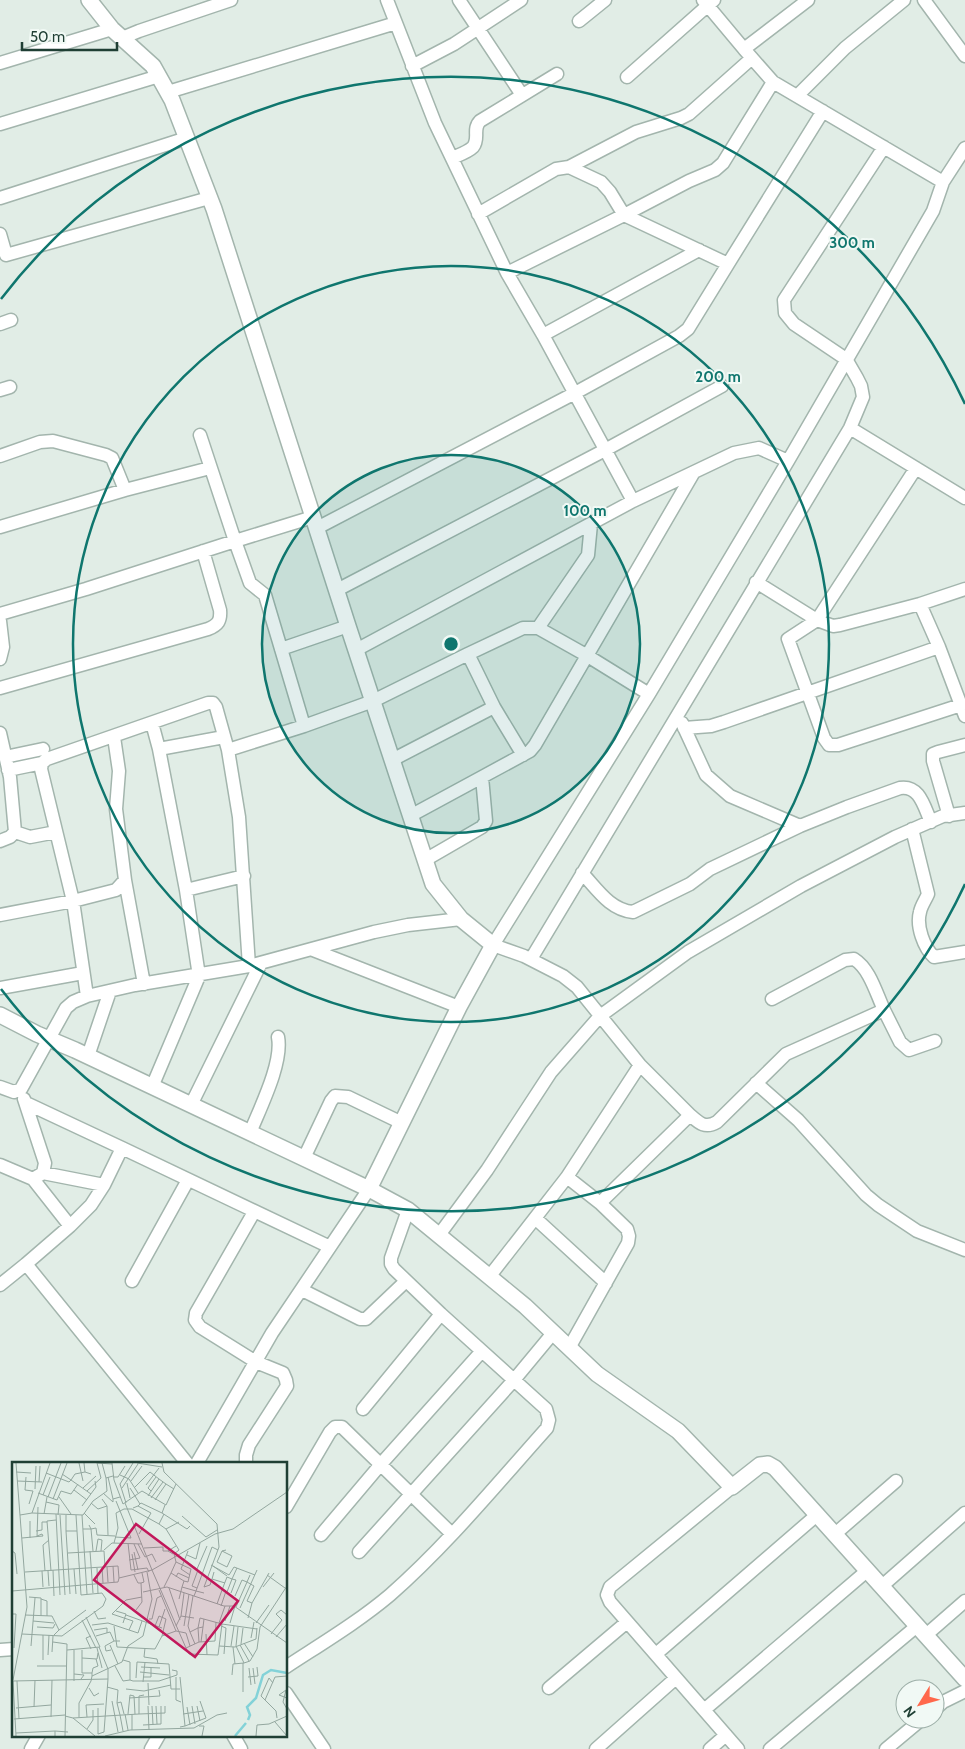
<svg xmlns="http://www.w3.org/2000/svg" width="965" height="1749" font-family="Cabin,sans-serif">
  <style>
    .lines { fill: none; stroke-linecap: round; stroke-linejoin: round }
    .minor-casing { stroke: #a3b5ad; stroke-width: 15 }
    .tertiary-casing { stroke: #a3b5ad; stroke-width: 18 }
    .minor { stroke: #fff; stroke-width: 12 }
    .tertiary { stroke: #fff; stroke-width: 15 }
    .ring { fill: none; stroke: #0f766e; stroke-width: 2.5 }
    .inset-river { fill: none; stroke: #83d2d8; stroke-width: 2.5 }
    .inset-road { fill: none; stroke: #93a79f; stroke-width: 1 }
    .view { fill: #c2185b; fill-opacity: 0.15; stroke: #c2185b; stroke-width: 2.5 }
    .inset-edge { fill: none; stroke: #1f3f34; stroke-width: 2.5 }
    .centre { fill: #0f766e; stroke: #f1f9f5; stroke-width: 2.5 }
    .ring-label { font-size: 15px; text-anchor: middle; font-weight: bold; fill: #0f766e; stroke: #f1f9f5; stroke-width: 4; stroke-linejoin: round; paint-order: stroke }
  </style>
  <rect width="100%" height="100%" fill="#e1ede6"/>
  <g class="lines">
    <defs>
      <path id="minor" d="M387,0L435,123L507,273L624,215L728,264L823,111
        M459,0L522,95
        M703,0L744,49L773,82L943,182L965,148
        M924,0L965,56
        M579,21L605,0
        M122,38L139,31L231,0
        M744,49L808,0
        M0,63L112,29
        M412,66L454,44L521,0
        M627,77L714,0
        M168,92L396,23
        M797,96L845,48L904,0
        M0,124L159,76
        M452,158C459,155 468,152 473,147C480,138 472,129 480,121L557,74
        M569,167L636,132L681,118L689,114L752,58
        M0,198L187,138
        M478,214L556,169L569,167L601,182L610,192L624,215L689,181L715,170L723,163L773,82
        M0,234L6,255L209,198
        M507,273L543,335L699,250
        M0,324L11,320
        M543,335L633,501L734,453L759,448L788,461
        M0,390L10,387
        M850,428L965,498
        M0,456L40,442L53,441L106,455L112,458L125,490L0,527
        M125,490L210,468
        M313,517L235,541L250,583L265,595L304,726L373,701L468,654
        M317,528L575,393L679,336L688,329L728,264
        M756,582L817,620L916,468
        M337,590L605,450L722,386
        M920,604L939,647L965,716
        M0,614L86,589L235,541L200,435
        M0,621L3,647L0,659
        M538,628L588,555L591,524
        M281,649L348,626
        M356,650L633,501
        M0,688L208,629C218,625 221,621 220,610L203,551
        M961,705L838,745H829L824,738L788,639L817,620L833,626L840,625L920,604L965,589
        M494,707L468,654L523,628H538L586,655L649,694
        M152,723L159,749L186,890L244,876
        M682,723L706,775L730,796L800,826
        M304,726L228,750L239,817L249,966L374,932L408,925L461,919
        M684,728L711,726L724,722L939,647
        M0,733L10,777L15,832L10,837L0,841
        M159,749L224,737
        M228,750L216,707L213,703H208L47,759L42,763L41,769L73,901L87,996L135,985L249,966
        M5,757L43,749
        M392,760L494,707L523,755
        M8,770L42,763
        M410,816L482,777
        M949,816L933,761V754L938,752L965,745
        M912,829L928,894C926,899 921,906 920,912C916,926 924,948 934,957L965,952
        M15,832L30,837L56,832
        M425,860L482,827L486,821L482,777L530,751L535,745L694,472
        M582,873C597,889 610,910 633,912L690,884L710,869L800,826L847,807L900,788C920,785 924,807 931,822
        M125,880L144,984
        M0,915L73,901L116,890L125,880L116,809L119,771L114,737
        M313,950L459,1007
        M531,959L850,428L863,397L861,386L857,378L846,359L794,324L785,313L784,300L884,147
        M0,988L83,973
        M772,999L845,960L854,959C870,969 876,993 884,1010
        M88,1056L110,991
        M756,1083L798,1120L866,1195L878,1205L917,1231L965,1250
        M0,1087L14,1092L21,1089L66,1008L73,1002L87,996
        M152,1087L199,976L186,890
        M26,1103L122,1148L104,1185L43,1173
        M191,1105L261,963
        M690,1115L640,1065L577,987L563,976L524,956L493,945L649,694L788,461L933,211L943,182
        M250,1133C260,1108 283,1063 278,1037
        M122,1148L330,1247
        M304,1158L331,1101L335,1096L348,1097L402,1123
        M0,1165L33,1179L43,1173L45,1163L24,1099
        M567,1177L640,1065
        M33,1179L70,1226L26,1264L187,1463
        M600,1203L690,1115C699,1123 705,1129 717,1122L786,1054L884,1010L900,1042L909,1050L935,1041
        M535,1218L606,1283
        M70,1226L91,1205L104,1185
        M439,1235L487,1170L551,1072L600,1016L688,952L801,886L895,837L943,816L965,813
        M489,1277L567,1177L600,1203L627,1229L629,1236L628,1243L569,1348
        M132,1281L188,1180
        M0,1285L26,1264
        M302,1290L360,1319H366L406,1281
        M363,1409L441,1314
        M197,1463L272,1333L369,1189
        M246,1463V1455L249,1445L287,1386L286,1380L283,1373L256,1362L200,1327L195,1320L196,1313L254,1212
        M732,1487L610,1587L607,1595L610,1602L738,1749
        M286,1507L330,1432L335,1427H342L452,1534
        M835,1534L896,1481
        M321,1535L381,1464L482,1351
        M359,1552L514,1380L553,1333
        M882,1586L965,1513
        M926,1635L965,1601
        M0,1650L14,1649
        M656,1654L818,1514
        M286,1667C321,1644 358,1622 390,1595C447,1545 496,1485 547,1428L549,1420L546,1409L441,1314L394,1269L391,1264V1258L408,1210
        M549,1688L627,1622
        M286,1693L324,1749
        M935,1709L943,1702L965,1691
        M704,1710L868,1570
        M233,1735L241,1749
        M31,1749L39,1735
        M151,1749L159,1735
        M596,1749L676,1678
        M710,1749L726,1735
        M770,1749L917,1626
        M886,1749L922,1719"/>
      <path id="tertiary" d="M0,1015L37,1034L75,1050L369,1189L459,1007L493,945L461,919L433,884L348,626L214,209L172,100L153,66L112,29L89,0
        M369,1189L408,1210L525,1306L597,1374L678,1431L732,1487L760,1465L768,1464L775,1468L965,1679"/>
    </defs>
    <use href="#minor" class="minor-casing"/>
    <use href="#tertiary" class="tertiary-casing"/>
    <use href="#minor" class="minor"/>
    <use href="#tertiary" class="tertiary"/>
  </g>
  <circle cx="451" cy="644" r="189" fill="#0f766e" fill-opacity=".12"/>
  <g class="ring">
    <circle cx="451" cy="644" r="189"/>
    <circle cx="451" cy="644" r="378"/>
    <path d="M965 884A567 567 0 0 1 1 989M1 299A567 567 0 0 1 965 404"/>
  </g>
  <g transform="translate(12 1462)">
    <rect width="275" height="275" fill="#e1ede6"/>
    <path class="inset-river" d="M236,258L238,253L235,245L244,236L251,213L259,208L275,211M223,274L234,261"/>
    <path class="inset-road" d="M67,1L71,19M72,1L73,10L79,12M85,1L100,2M90,1L94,16M100,1L102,18L111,42L130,29L154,43L164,22M125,1L150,5M150,1L152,10L205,62L207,85L192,125L198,123L200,117M4,10L19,11M34,11L57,20L59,18L79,32M50,12L59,18L63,12L73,10M108,13L117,17L126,31M0,14V32M14,15L13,28L21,29L17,42M96,15L101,37M101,15H106L113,4M5,19L30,20M119,19L130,4M27,20L28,4M115,21L118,36M134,23L147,6M123,25L138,10L147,17M71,26L84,14M110,26L126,2M118,26L128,42M23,27L24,4M62,28L75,38M75,29L89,16L85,1M139,29L136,26L144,15M26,31L45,38L49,29L59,32L66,22M91,31L101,40V37L108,35M31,33L38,15M136,34L147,17L154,22M36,35L49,1M47,35L59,52M139,36L151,20M41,37L55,1M143,38L154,22L162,27M34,40L47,43L46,53M79,41L86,47L95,44L90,37M114,41L108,22L121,1M153,43L150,51L175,67L178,64M70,44L84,25L83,19M95,44L96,73M126,44L129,41L150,51M121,46L126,44L139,51L127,72M20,51L71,53L81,39L95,29L94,16L101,14M72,51L83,62M32,52L35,35M44,52L48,133M152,52L147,62L154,67M8,53L20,51L38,1M48,53L53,133M54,53V69M70,53L75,132M170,54L194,75L205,68M18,59V76M77,63L79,67L84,66L85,73L103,74M71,67H79L81,89M24,69L30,68V60H35M25,75L26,45M103,75L119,76L104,39M10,76L31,74L30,72L25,74M102,81L106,66L104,51L112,47H120L147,62M116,81L119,108L135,106L137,110M126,82L133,95L140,92L144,100M132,86L151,85V89H156M92,88L100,81L130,82M0,89L3,91L5,112M78,89L81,131M84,89L86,77L90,78L89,89M176,89L169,107L178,113M210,89L220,94L215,105L205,100L210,89L214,88M122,90L126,108M56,91L92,89L93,105M120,92L123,110M161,92L156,89L164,84M175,93L184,97L188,81M167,94L185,107L195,84M117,98L128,96L122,82M164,100L162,92L167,88L154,67L167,60M199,103L217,113L222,105L243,113M101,104L102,120M201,104L215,114M90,105L91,121M95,105L96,120M85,106L86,132M62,107L64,132M41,108L42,134M30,109L31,125M33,109L31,83L37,78M36,109L37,124M39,109L35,59L44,58M13,110L106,104L107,116M202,110L200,117L213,121M159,111L164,100L179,107L176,120L172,119M122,113L126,121H129L132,120L130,111M238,113L235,120L242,124L235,139L240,141L257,111M255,113L273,126M164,115L166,111L177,116M152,125L159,111L172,119L170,125M251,125L262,111M157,126L168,158M185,126L180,124L186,108M147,128L164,169L174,171L178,184M210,128L215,115L220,117L225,106M0,129L106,120L107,116L140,108L113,41M131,130L155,125L212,144H222L275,181M215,130L220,117L224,118L219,131M192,131L184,129L200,85L206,88M58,132L54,69H65M223,134L230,118L235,120L224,145M17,135L29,136V154M29,137L35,139V154M167,137L170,125L184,129L182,134M205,142L210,128L214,129L209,144M228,146L245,108M124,148L130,140L129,121M82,149L86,157L94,156M104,149L114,152L111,161M0,152H4L2,186M13,153L40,154L47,168L42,173M114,153L150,166M169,154L172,131M236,156L240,141M137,157H140L145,136L149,134M70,158L84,186M21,159L42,161M213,159L218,144M204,160L203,179L187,180L174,186L177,192L206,193L210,162L245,167M207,161L213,144M218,161L223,144M244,161L257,143M80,163L96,161L126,171L130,159M102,164L105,185L143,187L150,174M143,164L147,154L154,157L150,174L164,169M164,164L169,154L182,156M172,164L177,132M209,164L214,166L212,192M25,165L41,166L43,162M147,165L153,147M248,165L275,124M47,168L74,148M82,168L95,166V171M117,168L121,159L100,152L114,138L130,135M178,170L176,164L181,134M10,172L50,174L91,144L94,137L90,131L69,133L64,53M194,172L195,193M259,172L270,158L264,152L269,148L275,153M79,174L74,176L79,187M84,174L98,170L102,179H108M264,175L275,162M239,176L242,160M41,180L55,182L53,274M187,180L186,166L191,165L192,157M189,180L191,165M232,181L241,195M183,182L178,170L186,166L188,156L210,162M229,182L231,166M98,183L106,202M228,183L237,199M19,184L23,136M207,184L223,185L244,177L245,166M219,184L222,164M221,185L223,202M85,186L90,206M133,186L132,195L145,197L146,202M174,186L140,108L203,72L221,67L275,30M55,188L88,185L74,155M70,188V211H80V214M99,188L94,189L93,184L102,179M40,190L41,174M36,193L37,173M70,196L85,197L86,191M31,198V173M111,198L118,200V218L121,219H147L165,213V209L160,208M231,201V230M232,201L238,199L245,187L248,165M25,204H54M103,204L111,219L118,218M129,205L148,206M237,206L239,223M241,206L243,222M128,210L157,213M80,211L81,206L86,204L84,197M62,212L72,213L69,217M220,213L221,202L232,201L224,184L226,165M131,215H139V206M164,215V238L169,240M236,215L246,214L245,205M124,216L125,200L157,202L159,227H168M1,218L15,145L4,1M1,219L96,217V207L87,185M1,219L4,274M5,219L7,257M62,219V188M79,219L80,214L110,200L116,184L131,174L140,137L135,110M131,220L133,200M136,221L137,243M261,221L257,216L249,234L264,249L265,256M95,225L106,228L105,241M77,226L82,234L87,231M114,227L132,229L159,223M274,228L271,240L275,247M274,228L267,233L275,236M117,236L148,234L147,228M253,238L263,215L275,214M100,239L106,270M136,244L137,268M140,244L141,263M144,244L145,262M180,244L183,262M185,244L188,259M22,245L23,218M175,245L178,263M4,246L39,243M86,246V272L92,270L96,217M113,252L116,268M116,252L118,233L122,234L123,252M127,252L153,251V244M171,252L191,249M108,253L105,241L109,240L112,252M108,253L111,269M53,254L61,256L83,274M39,255L40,218M67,255V241L79,219M75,255L74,243L92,242M61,256L127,252V234L132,233M2,257L53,253M263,260L275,274M131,263L149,262V244M173,264L194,256L188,239M187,264H192L190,274M168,265L173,264L168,215M75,267L81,258V248M120,268V252M4,271L43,269M43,274V269L56,270M93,274L118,268L182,266L205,253L215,251M244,274L245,263L257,262L275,254"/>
    <path class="view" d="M124,62L226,139L183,195L82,118Z"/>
    <rect width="275" height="275" class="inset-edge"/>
  </g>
  <circle cx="451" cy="644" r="8" class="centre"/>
  <g class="ring-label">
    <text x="852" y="248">300 m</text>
    <text x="718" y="382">200 m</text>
    <text x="585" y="516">100 m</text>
  </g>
  <g transform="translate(920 1704) rotate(233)"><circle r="24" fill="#f1f9f5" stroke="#9dafa8"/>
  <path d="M0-4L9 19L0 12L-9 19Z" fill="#ff684c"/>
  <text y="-8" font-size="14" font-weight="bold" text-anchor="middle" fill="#1f3f34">N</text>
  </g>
  <path d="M22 42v8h95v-8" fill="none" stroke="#1f3f34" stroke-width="2.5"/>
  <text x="30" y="42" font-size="15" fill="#1f3f34" stroke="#f1f9f5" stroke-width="4" paint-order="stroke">50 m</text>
</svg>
